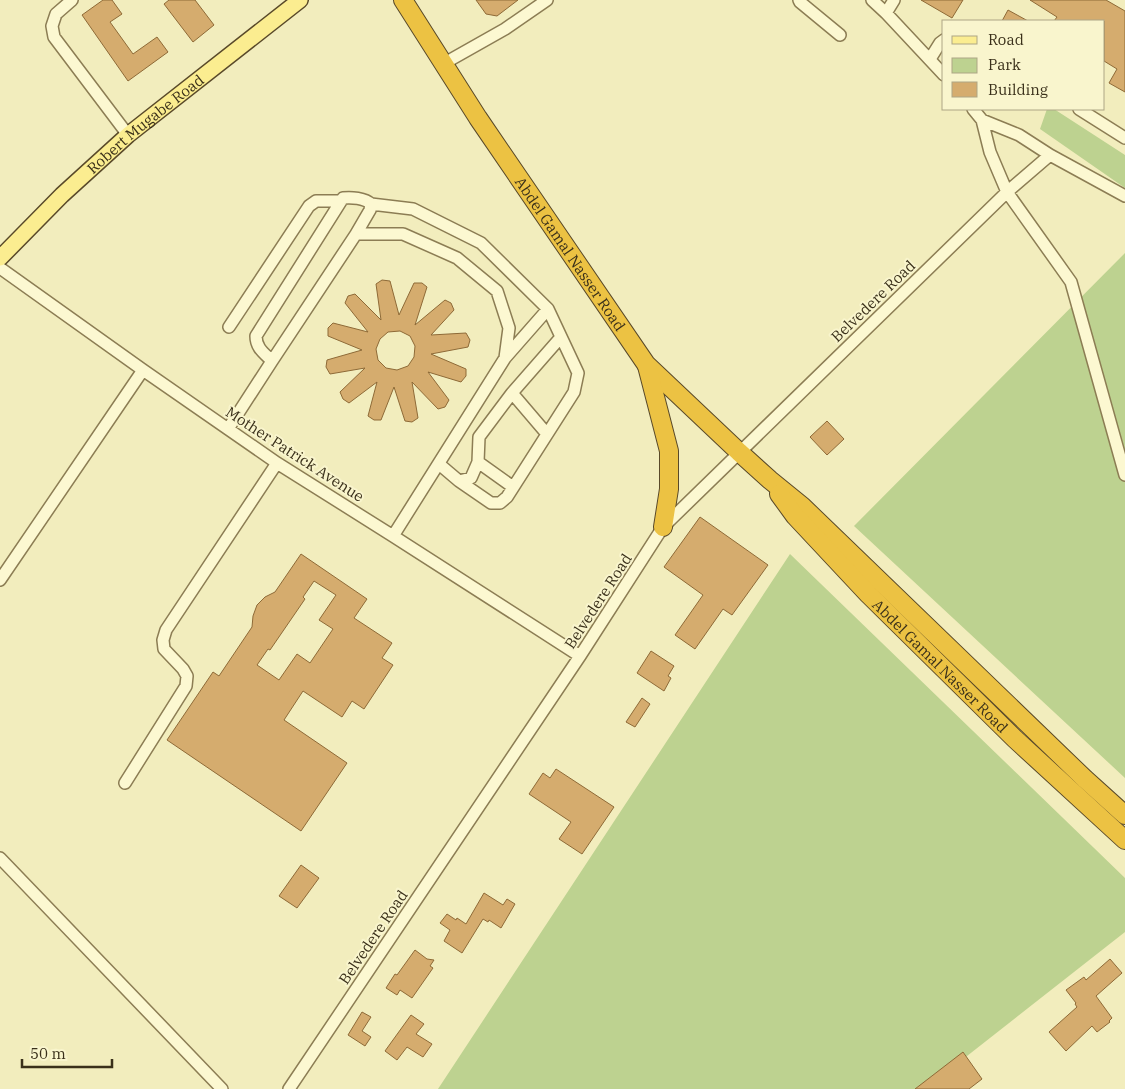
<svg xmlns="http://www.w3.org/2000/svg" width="1125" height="1089" font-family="'IBM Plex Serif',serif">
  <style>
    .green { fill: #bdd290 }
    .building { fill: #d5ac6e; stroke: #8e6a37; fill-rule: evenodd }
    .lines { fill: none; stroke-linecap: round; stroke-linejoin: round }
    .minor-casing { stroke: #8c7d54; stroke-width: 14 }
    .major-casing { stroke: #594929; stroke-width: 18 }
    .highway-casing { stroke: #594929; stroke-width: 20 }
    .minor { stroke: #fcf8d1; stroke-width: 11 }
    .major { stroke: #fbed90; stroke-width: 15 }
    .highway { stroke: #ecc243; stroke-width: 18 }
    .labels { text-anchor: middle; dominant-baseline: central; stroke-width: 4; stroke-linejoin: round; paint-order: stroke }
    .street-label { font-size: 15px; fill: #3a301a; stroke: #f9f5cd }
  </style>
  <rect width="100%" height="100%" fill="#f2edbd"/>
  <path class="green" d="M1047,109H1054L1125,155V188L1040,129Z
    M1125,253V778L854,526Z
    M790,554L1125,878V932L925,1089H438Z"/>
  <path class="building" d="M103,0H112L122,14L110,22L133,54L157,37L168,52L128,81L82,15Z
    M169,0H195L214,25L193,42L164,4Z
    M476,0H518L497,16L486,14Z
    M921,0H963L952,18Z
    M1030,0H1106L1125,11V92L1109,83L1117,69L1104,61V21H1054L1057,17Z
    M1008,10L1028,21H1002Z
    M382,280L390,281L399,315L414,283H422L427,287L415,325L445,300L451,303L454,310L431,335L466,333L470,340L468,347L431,354L466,369V376L461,382L428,372L449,400L445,407L438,409L412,382L418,418L412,422L405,421L394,387L381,420H374L368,416L377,382L349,403L343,399L340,392L365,368L330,374L326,367L327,360L362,350L328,336V328L333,323L368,332L345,303L348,296L355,294L381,320L376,284ZM400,331L410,336L415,346L414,357L408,366L397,370L386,368L378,360L376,349L380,339L388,332Z
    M827,421L844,439L827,455L810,437Z
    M700,517L768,565L732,615L723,609L695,649L675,635L703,595L664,567Z
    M301,554L367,599L354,618L392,643L382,658L393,665L364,709L352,701L342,717L303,691L284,720L347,763L301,831L167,740L213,672L219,676L252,627L253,616L257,605L265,597L275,592ZM314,581L336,595L319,620L333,629L310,663L297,654L279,680L257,665L268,649L270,650L305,599L303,597Z
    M651,651L674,666L668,676L671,678L664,691L637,673Z
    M642,698L650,704L635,727L626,722Z
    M556,769L614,807L582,854L559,839L571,822L529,794L543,773L550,778Z
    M301,865L319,878L297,908L279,896Z
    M484,893L503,905L507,899L515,904L501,928L489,920L488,922L483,919L462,953L444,941L450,930L440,923L447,914L456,920L457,918L466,924Z
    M415,950L427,959L434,960L430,966L433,968L412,998L400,990L397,995L386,988L395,974L397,975Z
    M1110,959L1122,973L1096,996L1112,1018L1109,1021L1110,1022L1097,1032L1092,1026L1066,1051L1049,1032L1077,1007L1075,1004L1076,1003L1066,990L1084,977L1086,980Z
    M362,1012L371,1017L362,1031L371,1037L365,1046L348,1035Z
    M411,1015L424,1024L416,1034L432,1044L423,1057L407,1047L397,1060L385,1051Z
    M963,1052L982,1079L969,1089H915Z"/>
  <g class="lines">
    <defs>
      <path id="minor" d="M72,0L56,14L52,26L54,37L128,135
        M799,0L800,2L840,35
        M872,0L886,13L944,75
        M886,13L894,0
        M930,59L940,43L944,40
        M443,64L505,29L547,0
        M973,109L982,120L990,152L1007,192L1071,282L1125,475
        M1079,109L1125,138
        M982,120L1019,135L1050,155
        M371,204L413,209L481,243L548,309L578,373L574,392L507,497L500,503H491L459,481
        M0,268L143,370L277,463L393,536L580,656
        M229,327L309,206L316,201H340
        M505,358L548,309
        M272,361C264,353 256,348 256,336L343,198C351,197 365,198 371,204L370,210L356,234
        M512,393L547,434
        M228,429L272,361L356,234H403L457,258L497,291L509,328L505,358L393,536
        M478,462L513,487
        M439,464L459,481L471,478L478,462L479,437L512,393L561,337
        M0,580L143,370
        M125,783L186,686L187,676L183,669L164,649L163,640L166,630L277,463
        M0,858L222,1089
        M289,1089L580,656L663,527L1007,192L1050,155L1125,196"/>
      <g id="major">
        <path id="s1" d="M0,258L62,195L128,135L300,0"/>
      </g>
      <g id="highway">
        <path id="s2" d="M403,0L478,118L646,364L739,452L770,480L802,506L1085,779L1125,815"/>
        <path d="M647,366L669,451V489L663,527"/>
        <path id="s3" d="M779,494L795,516L868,594L1015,739L1125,840"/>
      </g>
    </defs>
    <use href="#minor" class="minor-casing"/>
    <use href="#major" class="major-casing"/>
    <use href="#highway" class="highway-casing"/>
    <use href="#minor" class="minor"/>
    <use href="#major" class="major"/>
    <use href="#highway" class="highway"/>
  </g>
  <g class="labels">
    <g class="street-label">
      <text stroke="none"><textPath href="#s1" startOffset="198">Robert Mugabe Road</textPath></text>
      <text stroke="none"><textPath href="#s2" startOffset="304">Abdel Gamal Nasser Road</textPath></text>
      <text transform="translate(873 301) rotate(-44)">Belvedere Road</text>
      <text transform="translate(295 454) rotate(33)">Mother Patrick Avenue</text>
      <text transform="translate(598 601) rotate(-57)">Belvedere Road</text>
      <text stroke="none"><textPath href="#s3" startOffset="236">Abdel Gamal Nasser Road</textPath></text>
      <text transform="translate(373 937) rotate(-56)">Belvedere Road</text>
    </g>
  </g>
  <rect x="942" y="20" width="162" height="90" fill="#f9f5cd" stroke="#ada685"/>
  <rect x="952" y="36" width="25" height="8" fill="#fbed90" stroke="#ada685"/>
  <text x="988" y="45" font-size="15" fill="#3a301a">Road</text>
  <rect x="952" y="58" width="25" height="15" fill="#bdd290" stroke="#ada685"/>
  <text x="988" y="70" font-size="15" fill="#3a301a">Park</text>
  <rect x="952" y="82" width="25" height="15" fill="#d5ac6e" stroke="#ada685"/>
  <text x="988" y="95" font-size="15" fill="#3a301a">Building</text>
  <path d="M22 1059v8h90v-8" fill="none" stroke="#3a301a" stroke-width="2.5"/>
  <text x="30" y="1059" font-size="15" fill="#3a301a" stroke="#f9f5cd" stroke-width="4" paint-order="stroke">50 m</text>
</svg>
